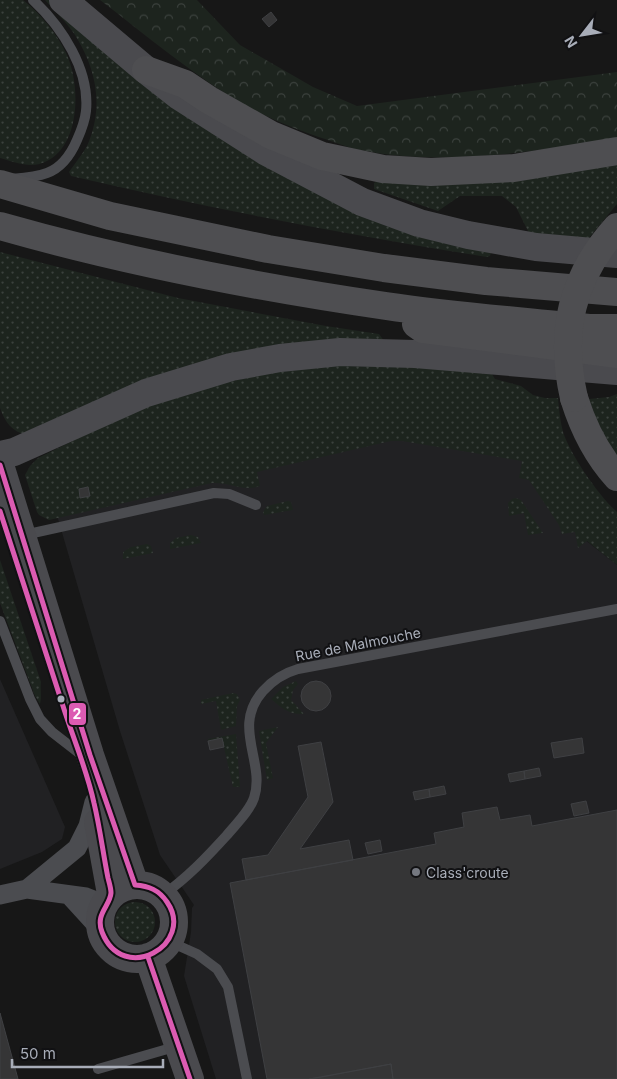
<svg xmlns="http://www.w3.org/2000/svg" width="617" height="1079" font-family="Inter,sans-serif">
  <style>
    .built { fill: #212123 }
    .green { fill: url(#green-dots) }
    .forest { fill: url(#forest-crowns) }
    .building { fill: #353536; stroke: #3f4043 }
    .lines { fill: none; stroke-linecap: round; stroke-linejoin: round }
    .lane { stroke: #4b4c50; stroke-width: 10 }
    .street { stroke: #4b4c50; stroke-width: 19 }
    .secondary { stroke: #4a4a4e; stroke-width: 28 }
    .highway { stroke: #4e4e51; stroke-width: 28 }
    .highway-bridge { stroke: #4e4e51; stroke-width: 28 }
    .bus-1-casing { stroke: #111113; stroke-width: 9 }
    .bus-1 { stroke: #dc5bb2; stroke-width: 5 }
    .bus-dot { fill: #a8adb8; stroke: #111113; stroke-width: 2 }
    .poi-dot { fill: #757880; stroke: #111113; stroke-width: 2 }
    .labels { text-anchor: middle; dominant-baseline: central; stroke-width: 4; stroke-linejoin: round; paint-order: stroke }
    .street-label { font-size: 14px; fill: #a8adb8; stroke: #111113 }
    .poi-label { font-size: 14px; fill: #a8adb8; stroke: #111113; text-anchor: start }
    .line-badge { stroke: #111113; stroke-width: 2 }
    .badge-label { font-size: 14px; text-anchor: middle; font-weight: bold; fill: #fff }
  </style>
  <defs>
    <pattern id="green-dots" width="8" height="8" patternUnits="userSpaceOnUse" patternTransform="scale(1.25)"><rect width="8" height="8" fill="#1d241e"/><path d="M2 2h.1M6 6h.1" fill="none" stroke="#3b413d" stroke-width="1.8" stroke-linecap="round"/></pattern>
    <pattern id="forest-crowns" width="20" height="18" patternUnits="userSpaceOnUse" patternTransform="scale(1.25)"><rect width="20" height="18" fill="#1d241e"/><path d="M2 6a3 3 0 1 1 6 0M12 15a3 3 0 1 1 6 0" fill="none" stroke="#3b413d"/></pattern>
  </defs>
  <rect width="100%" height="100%" fill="#171717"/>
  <path class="built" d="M261,417L525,457L575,532L617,565V1079H216L184,976L191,932L192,908L194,905L160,855L120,731L49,488Z
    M0,679L65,827L62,839L42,852L0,869Z"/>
  <path class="green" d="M0,0H23C40,13 57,34 66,53C81,84 81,146 45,162C31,169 14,162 0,158Z
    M45,0H54L154,84L491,252L490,256L487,257C347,235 209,208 71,176L69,172C75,163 82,155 87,146C104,108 97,70 75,35C67,23 55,11 45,0Z
    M617,161V204L588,239L530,235L516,207L502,196H460L438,211L374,189V183L379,180Z
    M0,252L178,298L326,326L379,334L387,345L344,344L27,435C12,432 5,422 0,408Z
    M354,363L480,372L492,374L495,379L521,386L533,395L545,398H558C559,409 560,421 563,432C571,456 599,496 617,512V565L587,541L578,548L575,532L562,534L559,525L529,480L519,478L522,461L402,441H391L257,472L260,486C243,492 230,482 212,483L49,520L39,515L37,512L25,475L30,466L38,458L97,429L150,405L224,383L266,373Z
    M617,394V459L596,420L589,399L609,397Z
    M516,498L521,500L543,533L528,535L524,513L509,516L508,503L512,499Z
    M288,501L291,502L293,510L264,515L263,512L267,506Z
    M191,535L198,537L201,543L170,549V543L176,538Z
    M147,544L151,546L153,553L123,559V552L131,547Z
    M0,560L41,682C40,690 42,696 40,704L35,696L0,603Z
    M296,681L298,684L293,690L291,700L304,714C289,715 282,708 271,699L283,687Z
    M233,693L237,694L240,700L237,706L236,726L221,730L216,701L201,704V700Z
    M278,727L266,743L273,778L267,780L259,731Z
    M236,734L240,787H233L222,739L208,741V739Z
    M115 922a20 20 0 1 1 40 0a20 20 0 1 1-40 0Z"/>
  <path class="forest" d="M100,0H197L240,45L313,87L357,106L617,72V139C533,151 445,167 360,150C350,148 339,144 328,140C300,131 270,119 244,105C193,75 147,36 100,0Z"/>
  <path class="building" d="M271,12L277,20L269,27L262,19Z
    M88,487L90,496L80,498L79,489Z
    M301 696a15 15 0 1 1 30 0a15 15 0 1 1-30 0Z
    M222,738L224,747L210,750L208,741Z
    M582,738L584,753L554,758L551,743Z
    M321,742L333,802L300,849L349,840L353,860L246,880L242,859L268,855L308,797L298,746Z
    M539,768L541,776L525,779L524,771Z
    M524,771L525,779L510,782L508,774Z
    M444,786L446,794L430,797L429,789Z
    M429,789L430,797L415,800L413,792Z
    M586,801L589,813L574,816L571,804Z
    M497,807L500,820L530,815L532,826L617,810V1079H393L391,1064L309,1079H267L230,883L436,844L434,833L464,827L462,813Z
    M380,840L382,851L368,854L365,843Z
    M0,1013L18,1079H0Z
    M391,1064L393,1079H309L322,1077Z"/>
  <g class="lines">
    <path class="lane" d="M12,179C23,178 36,177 47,173C61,168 71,154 77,140C81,131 85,121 86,111C90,70 62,27 33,0
      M24,535L214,493L229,494L256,505
      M0,621L30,699L40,719L52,732L79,753L86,754
      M163,895C188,877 207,857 227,835C236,824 249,812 254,798C266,762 231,727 263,691C272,681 284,673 298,669L617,609
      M168,941L197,954L217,969L228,987L247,1079
      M98,1069L178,1046"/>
    <path class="street" d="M27,889L77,848L88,826L94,802
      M0,895L27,889L86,897L104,904
      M70,896L101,930"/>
    <path class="secondary" d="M63,0L146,70L179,96L265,151L362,202L419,223L468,235L536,247L617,254
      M0,455L14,452L146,393L231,367L280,358L340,352L415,354L617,371
      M0,465L90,755L135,885
      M98,822L111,894
      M100 922a37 37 0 1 1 74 0a37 37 0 1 1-74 0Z
      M148,957L190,1079"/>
    <path class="highway" d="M146,70L185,84L209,100L271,135L322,156L383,169L431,172L514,168L617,151
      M0,184L110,216L268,249L384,268L486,281L617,292
      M0,226C126,262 256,287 386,306C453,316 521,321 589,328H617
      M416,324L423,329L617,354
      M574,398C583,427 597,455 617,477"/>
    <path class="highway-bridge" d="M574,398C559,332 571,278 617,227"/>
    <defs>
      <path id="bus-1" d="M0,465L90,755L135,885C149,886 159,890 167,902C196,944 123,986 102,932C95,914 110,906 111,893C111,888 109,882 108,878C103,853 100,828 94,803C87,770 73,738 63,706C42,641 21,576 0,511
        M148,957L190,1079"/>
    </defs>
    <use href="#bus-1" class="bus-1-casing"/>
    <use href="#bus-1" class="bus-1"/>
  </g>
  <circle class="bus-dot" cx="61" cy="699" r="4.5"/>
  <circle class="poi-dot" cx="416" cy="872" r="5"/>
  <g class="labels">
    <g class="street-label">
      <text transform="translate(358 644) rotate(-11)">Rue de Malmouche</text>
    </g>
    <g class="poi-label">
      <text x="426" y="872">Class'croute</text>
    </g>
  </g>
  <rect class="line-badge" x="68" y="702" width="19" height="24" rx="5" fill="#dc5bb2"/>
  <g class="badge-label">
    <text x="77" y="719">2</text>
  </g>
  <g transform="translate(582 35) rotate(239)" stroke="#111113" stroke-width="4" paint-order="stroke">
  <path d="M0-4L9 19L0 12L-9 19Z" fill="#a8adb8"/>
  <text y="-8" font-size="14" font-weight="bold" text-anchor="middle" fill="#a8adb8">N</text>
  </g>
  <path d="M12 1059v8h151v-8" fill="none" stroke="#a8adb8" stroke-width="2.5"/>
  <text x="20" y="1059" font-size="15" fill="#a8adb8" stroke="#111113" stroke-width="4" paint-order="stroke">50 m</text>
</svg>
